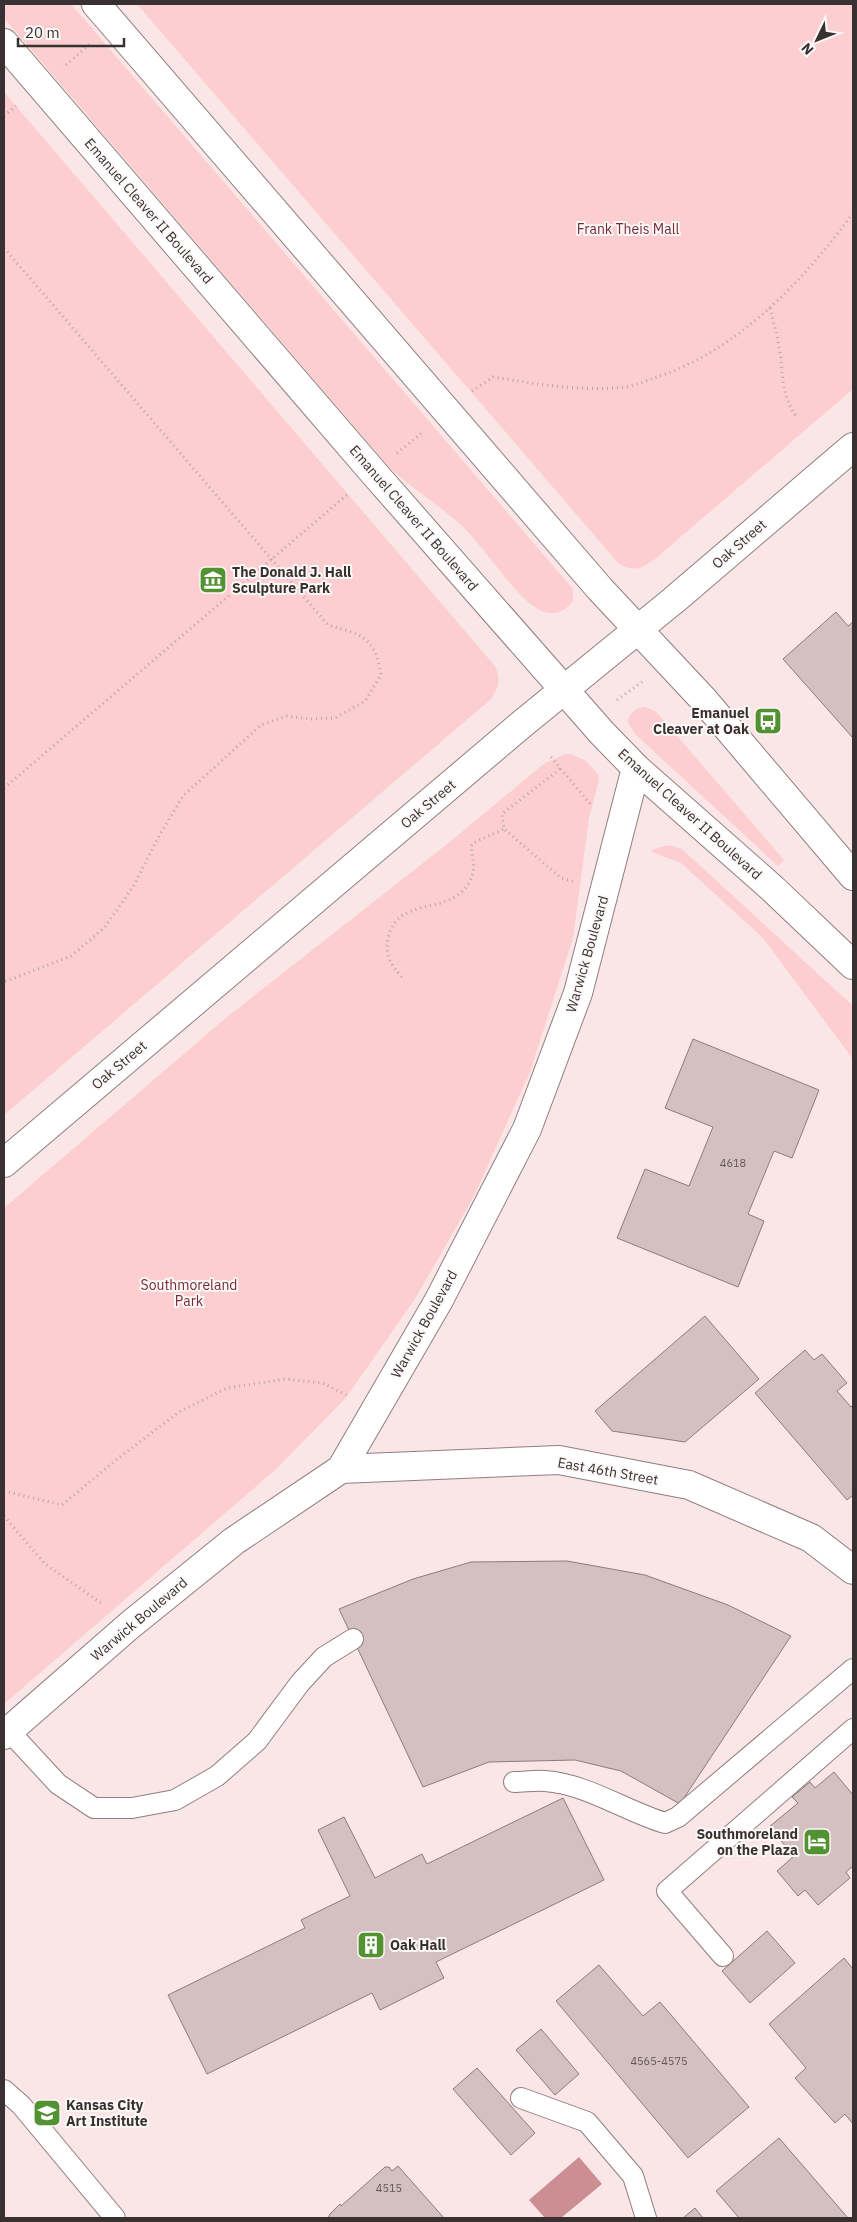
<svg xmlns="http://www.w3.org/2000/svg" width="857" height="2222" font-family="'IBM Plex Sans',sans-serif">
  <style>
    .green { fill: #fdced0 }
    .water { fill: #cc8e92 }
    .building { fill: #d4c0c1; stroke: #8d7b7b }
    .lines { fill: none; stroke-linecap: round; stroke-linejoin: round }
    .service-casing { stroke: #907e7e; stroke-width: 22 }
    .minor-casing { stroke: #907e7e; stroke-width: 30 }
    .secondary-casing { stroke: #907e7e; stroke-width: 30 }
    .path { stroke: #b6a6a7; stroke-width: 3; stroke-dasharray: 1 4; stroke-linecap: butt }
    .service { stroke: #fff; stroke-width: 20 }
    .minor { stroke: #fff; stroke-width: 28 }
    .secondary { stroke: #fff; stroke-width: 28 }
    .labels { text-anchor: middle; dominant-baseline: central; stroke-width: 4; stroke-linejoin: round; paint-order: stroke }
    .number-label { font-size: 11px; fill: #605555 }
    .street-label { font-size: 14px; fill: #393131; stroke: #fcf8f8 }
    .park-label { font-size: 14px; fill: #762b35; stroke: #fcf8f8 }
    .poi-label { font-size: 14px; font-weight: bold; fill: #393131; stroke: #fcf8f8; text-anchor: start }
  </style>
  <rect width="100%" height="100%" fill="#fbe6e7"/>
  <path class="green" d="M4,4H71L573,589V601C564,612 554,617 540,610C515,598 485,547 462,526C439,505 411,488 388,466L4,18Z
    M137,4H853V389L655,559C640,569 636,572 619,564Z
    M4,92L495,666C502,680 498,688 490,700L4,1115Z
    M645,707L655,711L667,724L784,860L778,866L635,734L628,722L629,717L636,709Z
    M565,754H571L586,761L598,774L599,780L589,818L573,938L530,1072L474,1196L415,1299L345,1399L275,1470L4,1704V1208L227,1017L451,841L545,763Z
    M665,846H673L682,849L853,1006L852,1058L763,938L681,863L654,853L651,850Z"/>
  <path class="water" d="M579,2157L602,2184L561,2218H545L529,2200Z"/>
  <path class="building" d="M836,612L848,626L853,622V738L783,659Z
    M693,1039L819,1090L792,1158L774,1151L748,1214L764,1221L738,1287L617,1238L645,1169L689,1186L713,1127L665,1108Z
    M705,1316L759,1379L685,1442L612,1431L595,1411Z
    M805,1350L814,1360L822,1354L847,1383L837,1391L851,1407L853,1405V1495L847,1500L755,1393Z
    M567,1561L645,1575L728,1605L791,1636L680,1804L621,1771L575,1760L489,1762L423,1787L339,1609L413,1579L471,1562Z
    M834,1772L853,1795V1866L846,1872L850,1878L818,1905L805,1890L798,1896L777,1871L794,1856L769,1827L798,1803L792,1797L810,1782L815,1788Z
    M563,1798L604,1880L436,1962L444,1978L380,2010L372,1993L207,2074L168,1995L305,1928L301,1920L350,1896L318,1830L344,1817L375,1878L422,1854L427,1864Z
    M767,1931L795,1963L750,2003L722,1971Z
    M844,1958L853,1969V2124L845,2114L835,2123L795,2078L806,2068L769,2024Z
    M599,1965L643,2016L660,2002L749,2107L688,2158L556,2001Z
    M541,2029L579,2074L555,2095L516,2050Z
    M477,2068L535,2133L511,2155L453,2089Z
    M779,2138L848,2218H739L716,2191Z
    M398,2166L444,2218H328L330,2214L340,2204L341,2206L385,2167H389L392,2171Z
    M695,2208L703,2218H683Z"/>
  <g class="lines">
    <defs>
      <path id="service" d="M9,1731L58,1784L94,1808H132L175,1800L217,1776L257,1741L300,1683L324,1657L353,1639
        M514,1782C524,1782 535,1780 545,1781C587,1784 625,1811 665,1823L678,1817L853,1669
        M723,1956L667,1891L853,1729
        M4,2090L21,2105L115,2218
        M521,2098L587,2122L633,2176L646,2218"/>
      <path id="minor" d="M4,1163L522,724L674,600L853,447
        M341,1469L559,1460L689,1485L811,1538L853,1570
        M4,1735L130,1625L234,1541L341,1469L439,1300L527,1129L578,993L636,768"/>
      <path id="secondary" d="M96,4L600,589L703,699L853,876
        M4,43L373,472L602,733L636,768L773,889L853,965"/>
    </defs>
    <use href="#service" class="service-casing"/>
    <use href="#minor" class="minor-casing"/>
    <use href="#secondary" class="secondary-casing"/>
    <path class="path" d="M66,65L90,44
      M4,116L16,106
      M4,248L328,625C363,635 374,636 381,675L365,701L335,718L311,719L287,716L261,725L183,796L159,836L133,887L104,928L71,956L4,982
      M770,308C773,321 777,334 779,347C784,373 780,395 797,417
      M472,391L493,377C537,384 580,392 625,387C635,386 645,381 654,378C737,352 804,280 853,213
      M397,453L423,432
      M617,700L642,682
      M551,757L592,806
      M560,769L502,814L504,829L561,878L575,882
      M4,788L348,494
      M402,977C391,965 385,956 388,939C396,896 445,916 467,886C477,872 473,861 471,846L473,843L504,829
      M4,1491L62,1505L116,1460L179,1412L227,1388L285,1379L323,1383L346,1395
      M4,1516L45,1564L104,1605"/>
    <use href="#service" class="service"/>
    <use href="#minor" class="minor"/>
    <use href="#secondary" class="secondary"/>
  </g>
  <defs>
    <symbol id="museum-square" viewBox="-11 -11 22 22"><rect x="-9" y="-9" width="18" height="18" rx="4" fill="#539232" stroke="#fcf8f8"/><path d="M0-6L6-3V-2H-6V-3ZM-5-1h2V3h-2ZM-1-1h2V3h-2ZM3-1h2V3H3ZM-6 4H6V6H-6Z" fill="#fff"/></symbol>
    <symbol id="bus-square" viewBox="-11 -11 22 22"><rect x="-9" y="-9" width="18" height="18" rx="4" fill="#539232" stroke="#fcf8f8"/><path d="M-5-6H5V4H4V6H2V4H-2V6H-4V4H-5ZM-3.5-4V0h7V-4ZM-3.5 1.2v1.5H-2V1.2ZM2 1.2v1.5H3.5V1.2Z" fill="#fff"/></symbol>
    <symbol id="hotel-square" viewBox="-11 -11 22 22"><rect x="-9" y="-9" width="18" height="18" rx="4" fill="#539232" stroke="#fcf8f8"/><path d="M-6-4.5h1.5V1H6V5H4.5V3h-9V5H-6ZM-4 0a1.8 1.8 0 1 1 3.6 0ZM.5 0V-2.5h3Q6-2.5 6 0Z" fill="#fff"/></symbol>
    <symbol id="building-square" viewBox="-11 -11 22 22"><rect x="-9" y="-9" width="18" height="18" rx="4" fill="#539232" stroke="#fcf8f8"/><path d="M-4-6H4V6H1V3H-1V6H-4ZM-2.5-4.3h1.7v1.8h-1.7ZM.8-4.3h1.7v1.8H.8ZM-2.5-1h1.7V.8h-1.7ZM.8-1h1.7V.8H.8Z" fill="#fff"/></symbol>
    <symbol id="university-square" viewBox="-11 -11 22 22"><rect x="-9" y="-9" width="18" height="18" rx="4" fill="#539232" stroke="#fcf8f8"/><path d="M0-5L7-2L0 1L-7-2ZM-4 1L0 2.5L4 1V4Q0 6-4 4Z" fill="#fff"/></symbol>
  </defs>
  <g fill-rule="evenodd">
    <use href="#museum-square" x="197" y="564" width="32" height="32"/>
    <use href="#bus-square" x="752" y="705" width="32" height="32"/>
    <use href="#hotel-square" x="801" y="1826" width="32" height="32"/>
    <use href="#building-square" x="355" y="1929" width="32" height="32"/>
    <use href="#university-square" x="31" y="2097" width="32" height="32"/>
  </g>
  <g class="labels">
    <g class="number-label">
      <text x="733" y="1163">4618</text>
      <text x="659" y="2061">4565-4575</text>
      <text x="389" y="2188">4515</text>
    </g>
    <g class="street-label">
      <text transform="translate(149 211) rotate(49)">Emanuel Cleaver II Boulevard</text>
      <text transform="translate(414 518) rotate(49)">Emanuel Cleaver II Boulevard</text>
      <text transform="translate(739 544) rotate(-41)">Oak Street</text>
      <text transform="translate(428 804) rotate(-40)">Oak Street</text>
      <text transform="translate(690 814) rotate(42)">Emanuel Cleaver II Boulevard</text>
      <text transform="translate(587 954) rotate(-74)">Warwick Boulevard</text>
      <text transform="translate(119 1065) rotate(-40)">Oak Street</text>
      <text transform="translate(424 1324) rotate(-61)">Warwick Boulevard</text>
      <text transform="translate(608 1471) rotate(10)">East 46th Street</text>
      <text transform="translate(139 1619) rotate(-40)">Warwick Boulevard</text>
    </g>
    <g class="park-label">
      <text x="628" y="229">Frank Theis Mall</text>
      <text x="189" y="1285">Southmoreland<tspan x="189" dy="16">Park</tspan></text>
    </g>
    <g class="poi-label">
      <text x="232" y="572">The Donald J. Hall<tspan x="232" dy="16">Sculpture Park</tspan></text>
      <text x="749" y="713" text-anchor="end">Emanuel<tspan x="749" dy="16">Cleaver at Oak</tspan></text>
      <text x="798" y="1834" text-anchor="end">Southmoreland<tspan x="798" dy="16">on the Plaza</tspan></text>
      <text x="390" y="1945">Oak Hall</text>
      <text x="66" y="2105">Kansas City<tspan x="66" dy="16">Art Institute</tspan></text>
    </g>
  </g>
  <rect width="857" height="2222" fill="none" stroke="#393131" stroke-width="10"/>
  <g transform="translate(817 40) rotate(227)" stroke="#fcf8f8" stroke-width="4" paint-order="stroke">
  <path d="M0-4L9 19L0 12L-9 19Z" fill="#393131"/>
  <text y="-8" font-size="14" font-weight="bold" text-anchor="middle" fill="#393131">N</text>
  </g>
  <path d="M18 38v8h106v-8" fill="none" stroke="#393131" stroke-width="2.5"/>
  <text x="25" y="38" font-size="15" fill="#393131" stroke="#fcf8f8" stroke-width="4" paint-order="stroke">20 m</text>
</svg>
